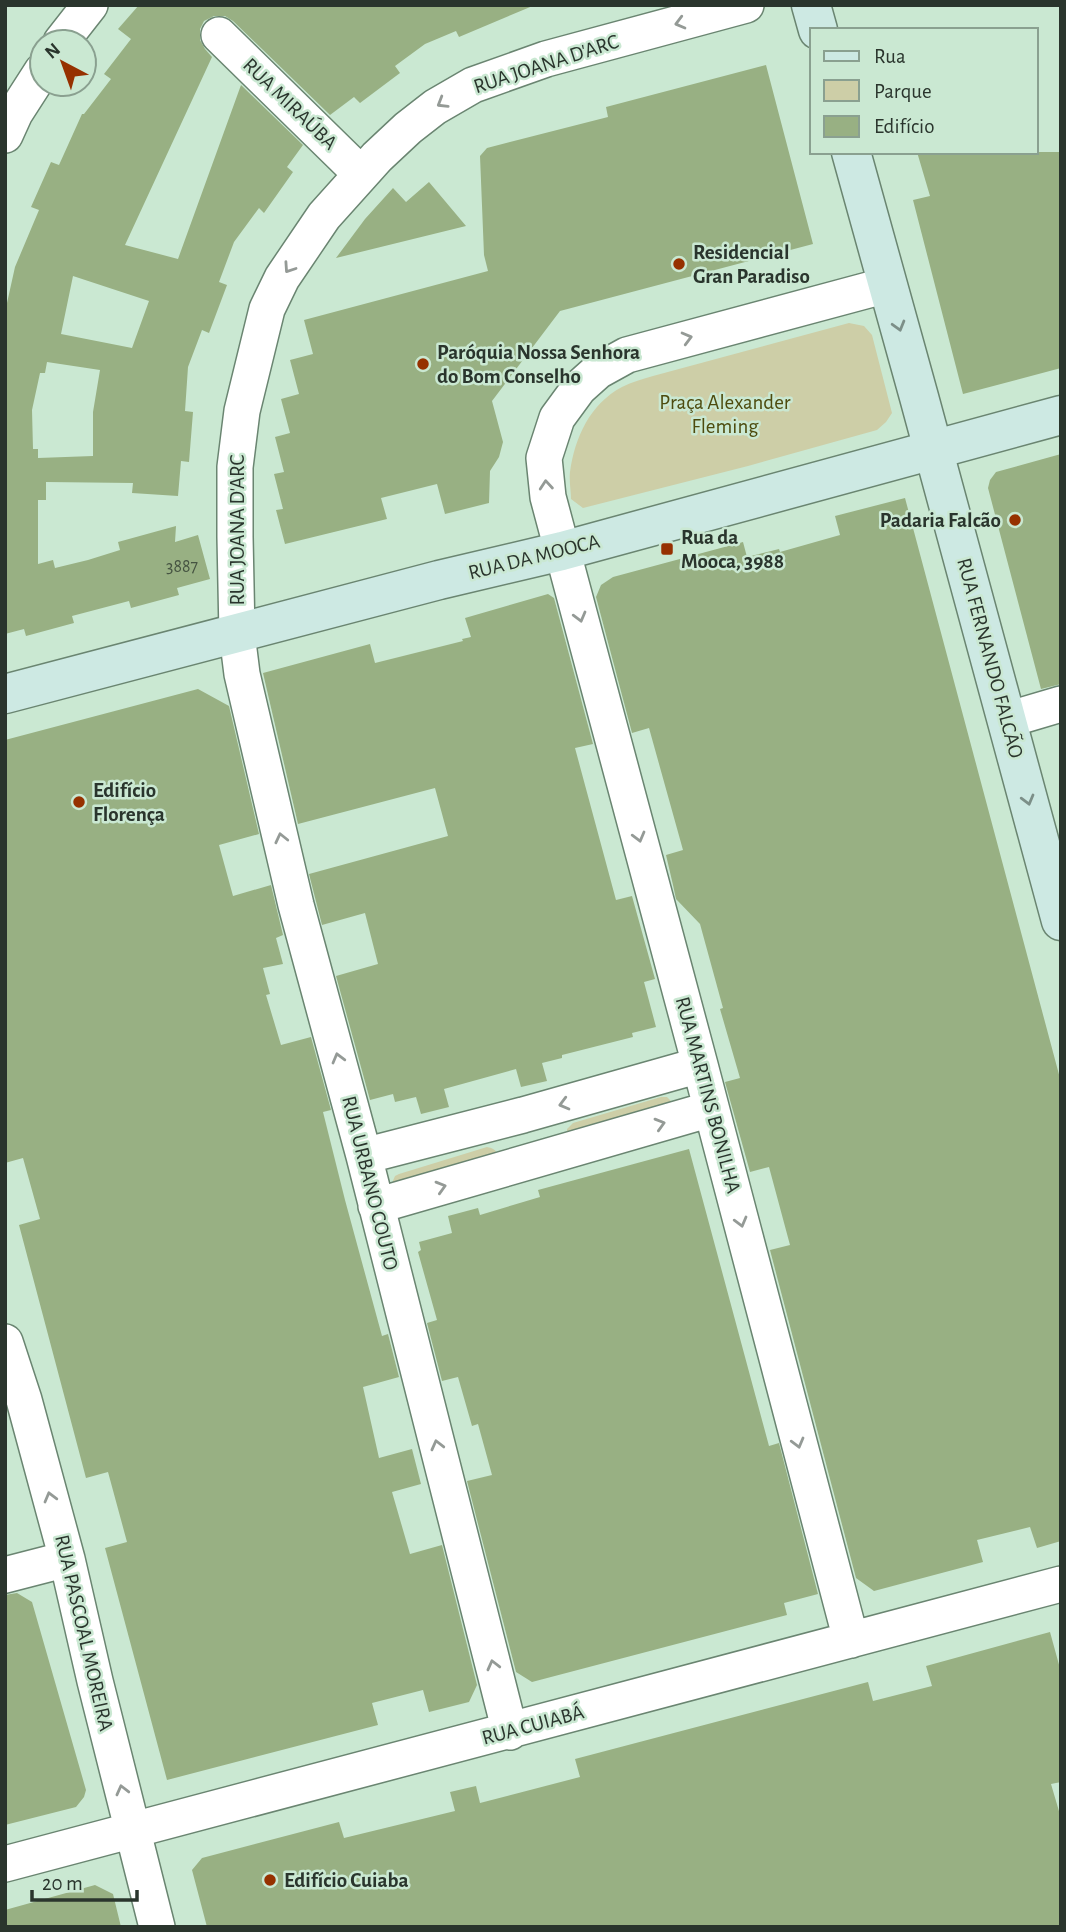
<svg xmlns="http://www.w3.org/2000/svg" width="1066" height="1932" font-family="'Alegreya Sans',sans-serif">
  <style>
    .green { fill: #cdcea7 }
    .building { fill: #98b083; fill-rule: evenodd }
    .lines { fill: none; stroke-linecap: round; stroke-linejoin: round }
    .street-casing { stroke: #6a8571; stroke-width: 38 }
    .secondary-casing { stroke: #6a8571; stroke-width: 41 }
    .street { stroke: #fff; stroke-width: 35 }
    .secondary { stroke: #cde9e3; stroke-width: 38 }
    .oneway { stroke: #949a96 }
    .oneway2 { stroke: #7c8f88 }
    .poi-dot { fill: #963100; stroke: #cae8d2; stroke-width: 2.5 }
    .labels { text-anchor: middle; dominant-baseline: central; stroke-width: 5; stroke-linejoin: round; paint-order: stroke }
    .number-label { font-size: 18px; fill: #465442 }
    .street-label { font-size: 21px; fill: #2a352d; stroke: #cae8d2 }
    .poi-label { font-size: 21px; font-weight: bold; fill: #2a352d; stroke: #cae8d2; text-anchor: start }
    .park-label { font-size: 21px; fill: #4d4b0e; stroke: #cae8d2 }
  </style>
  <rect width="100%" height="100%" fill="#cae8d2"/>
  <path class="green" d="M849,323L864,326L872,335L892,413L886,422L877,430L748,466L583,508L571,499C571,491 569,481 570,472C575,437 590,404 622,387C632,382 643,379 653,376Z
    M661,1097H667L671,1101L672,1104L567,1133V1129L573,1123Z
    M487,1147C492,1148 496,1149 497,1155L392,1183L395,1176L399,1174Z"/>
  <path class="building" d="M139,5H535L459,37L456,31L425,44L395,66L400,73L360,103L354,97L330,115L233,21L225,16H214L204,21L200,29V40L205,49L212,57L125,245L178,259L241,85L303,145L287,167L293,172L264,213L259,208L234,242L219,282L227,285L209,333L202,330L188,367L185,411L193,412L189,462L181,461L178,496L132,493L133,483L46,482V500H38V564L53,560L55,568L88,560L120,550L118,542L176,526L175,542L198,535L210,579L177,588L179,595L131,608L129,601L72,616L74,623L26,636L24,629L5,634V312L15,267L39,210L31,207L51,162L59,165L82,114H84L111,79L104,74L131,39L118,29ZM73,276L149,301L132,348L61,334ZM47,362L100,370L93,412V456L38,458V449H33L32,410L40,373H45Z
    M766,65L813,244L560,311L492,401L503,442L499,457L490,471L489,503L445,514L437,484L381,498L387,519L285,544L276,510L283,509L274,474L284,472L275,437L290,433L281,399L299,394L290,360L313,354L304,320L488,271L484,255L480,156L487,148L608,117L606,107Z
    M917,152H1061V368L963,394L913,200L930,196Z
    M429,182L466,226L336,258L365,219L393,188L406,202Z
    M1061,454V684L1041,689L988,488L990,480L996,472Z
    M905,498L1061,1082V1541L1037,1548L1030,1527L977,1540L983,1562L874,1591L856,1578L770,1250L790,1245L769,1167L750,1172L725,1082L740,1078L720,1009L723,1008L700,924L676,899L673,885L666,855L683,850L649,728L632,733L596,597L601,585L613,577L743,542L747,557L779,549L780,552L840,535L835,516Z
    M548,594L554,598L593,744L575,748L616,900L632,896L655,979L644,982L656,1027L632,1033L633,1037L562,1055V1058L542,1063L547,1081L521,1087L516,1069L444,1089L449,1107L421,1114L416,1097L395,1102L393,1094L370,1100L336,976L378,964L365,913L322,925L309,874L448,836L435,788L298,824L263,673L370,644L375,663L463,641L462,639L471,637L465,618Z
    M198,689L229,706L259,834L219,845L233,896L271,885L283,935L276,938L283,964L263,968L270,994L266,995L281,1045L311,1037L331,1110L323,1112L345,1200L382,1336L388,1334L399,1377L363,1387L379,1458L412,1449L421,1484L392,1492L410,1554L442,1545L477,1685L469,1702L429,1712L423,1690L372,1703L378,1725L167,1780L105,1548L127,1542L108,1472L86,1478L19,1225L40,1219L23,1158L5,1163V740Z
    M689,1149L769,1446L779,1443L818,1594L784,1603L787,1615L532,1682L516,1672L467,1481L492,1475L478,1424L472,1426L458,1377L442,1381L427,1323L437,1320L418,1252L421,1250L419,1242L452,1233L448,1216L478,1208L480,1215L540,1197L538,1190Z
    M17,1593L32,1602L86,1790L84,1797L76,1807L5,1825V1595Z
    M1050,1632L1061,1672V1782L1051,1784L1061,1818V1927H207L192,1870L202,1858L339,1822L344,1838L455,1811L450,1792L476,1786L480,1803L580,1777L575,1759L868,1682L873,1701L932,1686L926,1666Z
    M95,1885L113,1894L121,1927H5V1910Z"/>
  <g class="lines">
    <defs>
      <path id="street" d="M219,35L361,174
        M61,42L90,5
        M5,135L15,113L42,71
        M1007,720L1061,704
        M364,1156L523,1115L700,1065
        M376,1206L711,1109
        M5,1342L24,1400L67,1559L95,1681L157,1927
        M5,1575L67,1559
        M851,1640L700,1065L548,497L544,458L557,418L579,388L598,371L627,355L887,285
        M510,1732L364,1156L296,905L242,674L237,634L235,537V467L242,411L267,309L282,278L324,216L377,157L408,128L435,107L473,85L546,59L746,5
        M5,1864L1061,1584"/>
      <path id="secondary" d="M811,5L818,30
        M851,152L919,397L1061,921
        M5,694L439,580L562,551L1061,415"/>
    </defs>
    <use href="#street" class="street-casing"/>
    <use href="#secondary" class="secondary-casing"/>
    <use href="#street" class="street"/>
    <use href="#secondary" class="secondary"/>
  </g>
  <defs><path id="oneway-chevron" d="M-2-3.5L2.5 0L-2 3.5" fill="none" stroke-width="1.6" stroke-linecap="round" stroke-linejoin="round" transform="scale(1.75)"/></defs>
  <g class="oneway">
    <use href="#oneway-chevron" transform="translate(680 23) rotate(165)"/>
    <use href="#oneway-chevron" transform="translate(442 103) rotate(149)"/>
    <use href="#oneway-chevron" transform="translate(289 268) rotate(124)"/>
    <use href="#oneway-chevron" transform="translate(687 338) rotate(-15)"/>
    <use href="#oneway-chevron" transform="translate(546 485) rotate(-95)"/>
    <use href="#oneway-chevron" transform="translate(580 617) rotate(75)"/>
    <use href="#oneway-chevron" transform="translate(639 837) rotate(75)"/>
    <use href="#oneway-chevron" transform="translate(281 838) rotate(-103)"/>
    <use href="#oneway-chevron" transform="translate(338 1058) rotate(-105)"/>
    <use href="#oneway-chevron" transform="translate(564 1104) rotate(165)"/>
    <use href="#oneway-chevron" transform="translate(660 1124) rotate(-16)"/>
    <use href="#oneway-chevron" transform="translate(441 1187) rotate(-16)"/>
    <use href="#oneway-chevron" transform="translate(741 1222) rotate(75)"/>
    <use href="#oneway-chevron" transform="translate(798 1443) rotate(75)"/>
    <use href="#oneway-chevron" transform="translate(437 1445) rotate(-104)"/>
    <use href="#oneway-chevron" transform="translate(50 1497) rotate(-105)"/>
    <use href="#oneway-chevron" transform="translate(493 1665) rotate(-104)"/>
    <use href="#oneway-chevron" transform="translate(122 1790) rotate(-104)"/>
  </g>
  <g class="oneway2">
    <use href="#oneway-chevron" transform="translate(899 326) rotate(74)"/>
    <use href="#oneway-chevron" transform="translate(1028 800) rotate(75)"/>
  </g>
  <g class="poi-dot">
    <circle cx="679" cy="264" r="7"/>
    <circle cx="423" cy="364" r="7"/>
    <circle cx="1015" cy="520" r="7"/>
    <rect x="660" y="542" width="14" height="14" rx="3.5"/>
    <circle cx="79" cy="802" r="7"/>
    <circle cx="270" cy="1880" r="7"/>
  </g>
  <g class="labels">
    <g class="number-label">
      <text x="182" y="567">3887</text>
    </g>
    <g class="street-label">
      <text transform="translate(546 64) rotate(-18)">RUA JOANA D'ARC</text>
      <text transform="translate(290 104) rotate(44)">RUA MIRAÚBA</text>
      <text transform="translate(237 530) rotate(-90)">RUA JOANA D'ARC</text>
      <text transform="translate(534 557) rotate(-14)">RUA DA MOOCA</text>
      <text transform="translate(990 658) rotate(75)">RUA FERNANDO FALCÃO</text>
      <text transform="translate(708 1095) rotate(75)">RUA MARTINS BONILHA</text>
      <text transform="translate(370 1183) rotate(76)">RUA URBANO COUTO</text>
      <text transform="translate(84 1633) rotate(77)">RUA PASCOAL MOREIRA</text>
      <text transform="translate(533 1725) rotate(-15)">RUA CUIABÁ</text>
    </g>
    <g class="poi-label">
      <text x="693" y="252">Residencial<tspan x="693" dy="24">Gran Paradiso</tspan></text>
      <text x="437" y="352">Paróquia Nossa Senhora<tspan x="437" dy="24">do Bom Conselho</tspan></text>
      <text x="1001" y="520" text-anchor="end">Padaria Falcão</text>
      <text x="681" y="537">Rua da<tspan x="681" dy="24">Mooca, 3988</tspan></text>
      <text x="93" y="790">Edifício<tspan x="93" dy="24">Florença</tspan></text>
      <text x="284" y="1880">Edifício Cuiaba</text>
    </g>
    <g class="park-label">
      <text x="725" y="402">Praça Alexander<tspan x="725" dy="24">Fleming</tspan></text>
    </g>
  </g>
  <rect width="1066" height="1932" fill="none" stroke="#2a352d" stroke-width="14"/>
  <rect x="810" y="28" width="228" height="126" fill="#cae8d2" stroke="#8aa090" stroke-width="2"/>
  <rect x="824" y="51" width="35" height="10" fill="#cde9e3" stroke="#8aa090" stroke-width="2"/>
  <text x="874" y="63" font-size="21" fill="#2a352d">Rua</text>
  <rect x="824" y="80" width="35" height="21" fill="#cdcea7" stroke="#8aa090" stroke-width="2"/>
  <text x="874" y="98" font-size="21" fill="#2a352d">Parque</text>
  <rect x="824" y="116" width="35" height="21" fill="#98b083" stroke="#8aa090" stroke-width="2"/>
  <text x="874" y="133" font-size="21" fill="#2a352d">Edifício</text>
  <g transform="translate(63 63) rotate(319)"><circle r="33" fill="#cae8d2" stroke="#8aa090" stroke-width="2"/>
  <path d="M0-5L12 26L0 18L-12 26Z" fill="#963100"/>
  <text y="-10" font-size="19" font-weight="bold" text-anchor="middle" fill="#2a352d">N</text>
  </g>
  <path d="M32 1890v10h105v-10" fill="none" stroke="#2a352d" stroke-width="3.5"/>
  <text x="42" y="1890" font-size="21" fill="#2a352d" stroke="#cae8d2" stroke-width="5" paint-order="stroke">20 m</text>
</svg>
